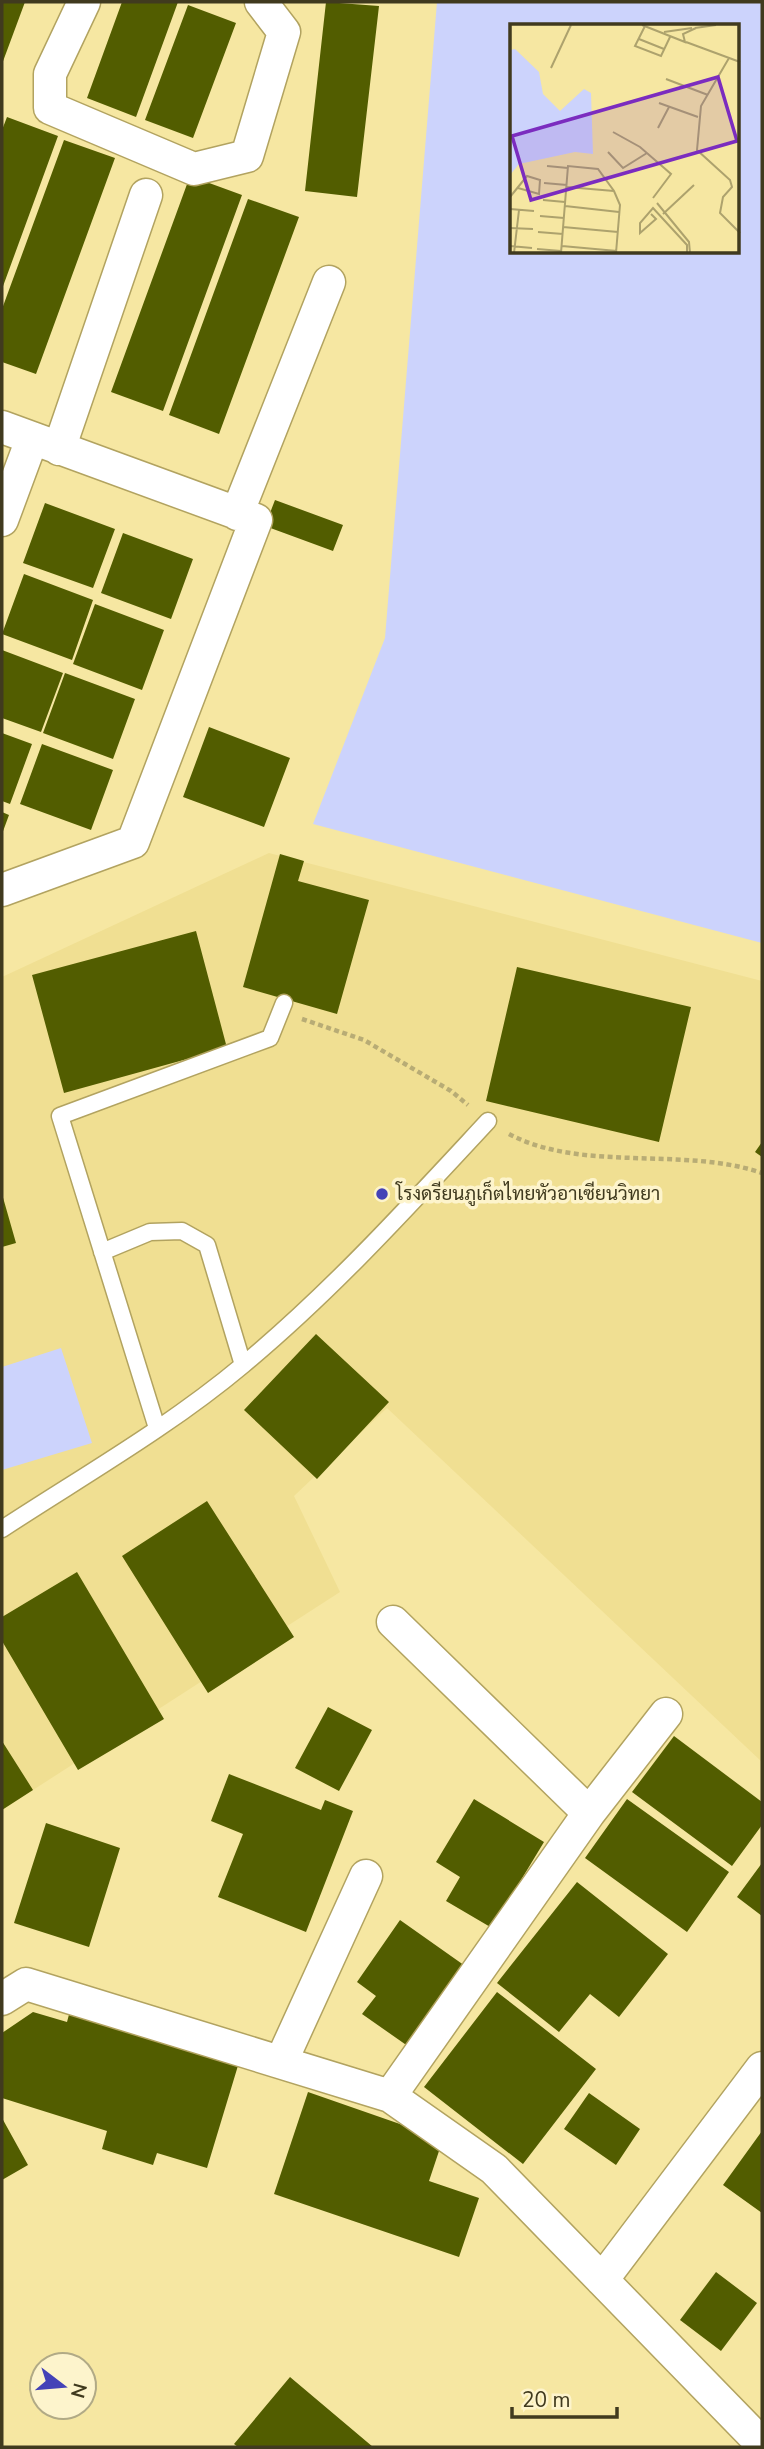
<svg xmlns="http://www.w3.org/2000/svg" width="764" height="2449" font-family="'Nunito Sans',Sarabun,sans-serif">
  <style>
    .built { fill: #f0df92 }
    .green { fill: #ccd3fc; fill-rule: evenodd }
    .building { fill: #525d00 }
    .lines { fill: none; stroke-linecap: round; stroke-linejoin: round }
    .service-casing { stroke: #b2a360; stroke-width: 19 }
    .minor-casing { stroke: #b2a360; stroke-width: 35 }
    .path { stroke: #b8ac75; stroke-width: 4.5; stroke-dasharray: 5 3.5; stroke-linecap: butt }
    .service { stroke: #fff; stroke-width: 16 }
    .minor { stroke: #fff; stroke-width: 32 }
    .poi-dot { fill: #4442b7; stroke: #fdf4cc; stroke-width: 2.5 }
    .labels { text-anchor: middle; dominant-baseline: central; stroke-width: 7; stroke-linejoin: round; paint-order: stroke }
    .poi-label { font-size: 19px; fill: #403a1e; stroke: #fdf4cc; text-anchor: start }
    .inset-road { fill: none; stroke: #ada26d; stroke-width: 2 }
    .view { fill: #7b2cbf; fill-opacity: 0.15; stroke: #7b2cbf; stroke-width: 3.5 }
    .inset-edge { fill: none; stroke: #403a1e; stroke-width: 3.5 }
  </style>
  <rect width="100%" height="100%" fill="#f6e7a2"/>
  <path class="built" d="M269,853L762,981V1762L387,1408L294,1496L340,1592L2,1810V977Z"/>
  <path class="green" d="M437,2H762V943L313,824L385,638ZM512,26H738V252H512Z
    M61,1348L92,1443L2,1470V1367Z"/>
  <path class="building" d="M2,2H25L2,64Z
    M122,2H178L136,117L87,98Z
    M326,2L379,6L357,197L305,191Z
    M188,5L236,23L193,138L145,120Z
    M7,117L58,136L2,289V130Z
    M64,140L115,158L36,374L2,362V309Z
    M190,176L242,195L163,411L111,392Z
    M248,199L299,217L219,434L169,415Z
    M275,500L343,525L333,551L265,526Z
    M45,503L115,529L93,588L23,563Z
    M123,533L193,559L171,619L101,593Z
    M24,574L93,600L72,660L2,634Z
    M95,604L164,630L142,690L73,664Z
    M2,650L63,673L41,732L2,718Z
    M65,673L135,699L113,759L43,733Z
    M209,727L290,758L264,827L183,797Z
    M2,733L32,744L10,804L2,801Z
    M42,744L113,770L91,830L20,804Z
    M2,812L9,815L2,834Z
    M280,854L304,861L298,881L369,900L337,1014L243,987Z
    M196,931L227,1048L64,1093L32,975Z
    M517,967L691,1007L659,1142L486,1101Z
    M762,1142V1157L755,1152Z
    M2,1194L16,1243L2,1247Z
    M316,1334L389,1402L317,1479L244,1410Z
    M207,1501L294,1637L208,1693L122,1556Z
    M77,1572L164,1719L78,1770L2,1641V1617Z
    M328,1707L372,1730L339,1791L295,1768Z
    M674,1736L762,1802V1825L732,1866L632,1792Z
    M2,1741L33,1790L2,1810Z
    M229,1774L321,1810L325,1800L353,1811L306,1932L218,1897L243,1834L211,1821Z
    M474,1799L544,1842L492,1928L446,1901L460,1877L436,1862Z
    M627,1799L729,1872L687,1932L585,1858Z
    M46,1823L120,1848L89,1947L14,1923Z
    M762,1863V1916L737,1897Z
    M577,1882L668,1954L619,2017L590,1994L559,2032L497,1983Z
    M400,1920L468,1968L412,2049L362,2014L376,1996L357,1982Z
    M497,1992L596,2069L523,2164L424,2087Z
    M71,2007L240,2059L207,2168L157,2153L153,2165L102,2149L107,2131L2,2098V2033L33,2012L67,2022Z
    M308,2092L443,2139L429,2181L479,2198L459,2257L274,2194Z
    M589,2093L640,2129L616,2165L564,2129Z
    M2,2118L28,2165L2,2180Z
    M762,2131V2213L723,2185Z
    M716,2272L757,2303L721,2351L680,2320Z
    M290,2377L373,2447H238L234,2444Z"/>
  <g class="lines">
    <defs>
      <path id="service" d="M102,1252L150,1232L182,1231L207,1245L243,1365
        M157,1428L60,1116L270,1038L284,1003
        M2,1529C83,1476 169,1427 243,1365C332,1291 409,1206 488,1121"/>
      <path id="minor" d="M84,2L50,74V108L194,169L247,156L284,32L261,2
        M2,427L256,520L133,842L2,890
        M59,449L146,195
        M237,514L329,282
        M2,520L32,439
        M393,1622L589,1813
        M2,1999L26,1984L390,2096L494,2169L762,2444
        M281,2062L366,1876
        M390,2096L589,1813L666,1714
        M602,2280L762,2068"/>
    </defs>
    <use href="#service" class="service-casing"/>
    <use href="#minor" class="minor-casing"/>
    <path class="path" d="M302,1019L364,1040L451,1091L468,1105
      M509,1134C583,1173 683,1146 762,1173"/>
    <use href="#service" class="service"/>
    <use href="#minor" class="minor"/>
  </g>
  <circle class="poi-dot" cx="382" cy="1194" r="7"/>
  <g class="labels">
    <g class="poi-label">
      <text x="396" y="1194">โรงดรียนภูเก็ตไทยหัวอาเซียนวิทยา</text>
    </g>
  </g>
  <g transform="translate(510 24)">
    <rect width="229" height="229" fill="#f6e7a2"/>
    <path d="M5,25L29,48L33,70L50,87L74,65L81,69L83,130L65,128L9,140L0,151V26Z" fill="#ccd3fc"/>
    <path class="inset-road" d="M132,1L175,18L173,10L186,4M135,2L125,22L151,32L160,13M185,4L206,1M154,8L182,4M129,15L154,25M176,18L230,38M219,34L191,82L187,126L220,156L222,163L213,173L210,189L230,209M41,44L61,1M156,55L198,71M149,79L188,93M148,104L159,83M103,108L130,123L161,150L143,174M98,128L113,144L137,129M37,142L58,144M34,159L57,161M57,163L104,167M0,173L17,152L30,156L29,170L8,164M33,176L55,178M147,179L179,218L180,229M55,182L109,188M0,185L24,187M141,190L146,195L130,209V199L143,184L177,221V229M153,190L184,161M30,192L54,194M53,203L108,208M0,204L23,205M28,208L53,210M0,222L22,224M52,222L107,227M27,225L51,227M4,229L9,186M51,229L58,142L88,145L104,167L110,181L106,229"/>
    <path class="view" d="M208,53L227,117L21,176L2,112Z"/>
    <rect width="229" height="229" class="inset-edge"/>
  </g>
  <rect width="764" height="2449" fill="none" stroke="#403a1e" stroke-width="7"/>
  <g transform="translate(63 2386) rotate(106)"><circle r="33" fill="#fdf4cc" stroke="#b1aa86" stroke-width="2"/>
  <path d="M0-5L12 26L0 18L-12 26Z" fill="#4442b7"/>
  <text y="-10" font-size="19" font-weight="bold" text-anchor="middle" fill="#403a1e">N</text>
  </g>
  <path d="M512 2407v10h105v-10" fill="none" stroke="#403a1e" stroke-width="3.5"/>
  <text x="522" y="2407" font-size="21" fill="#403a1e" stroke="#fdf4cc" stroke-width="5" paint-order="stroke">20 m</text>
</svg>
